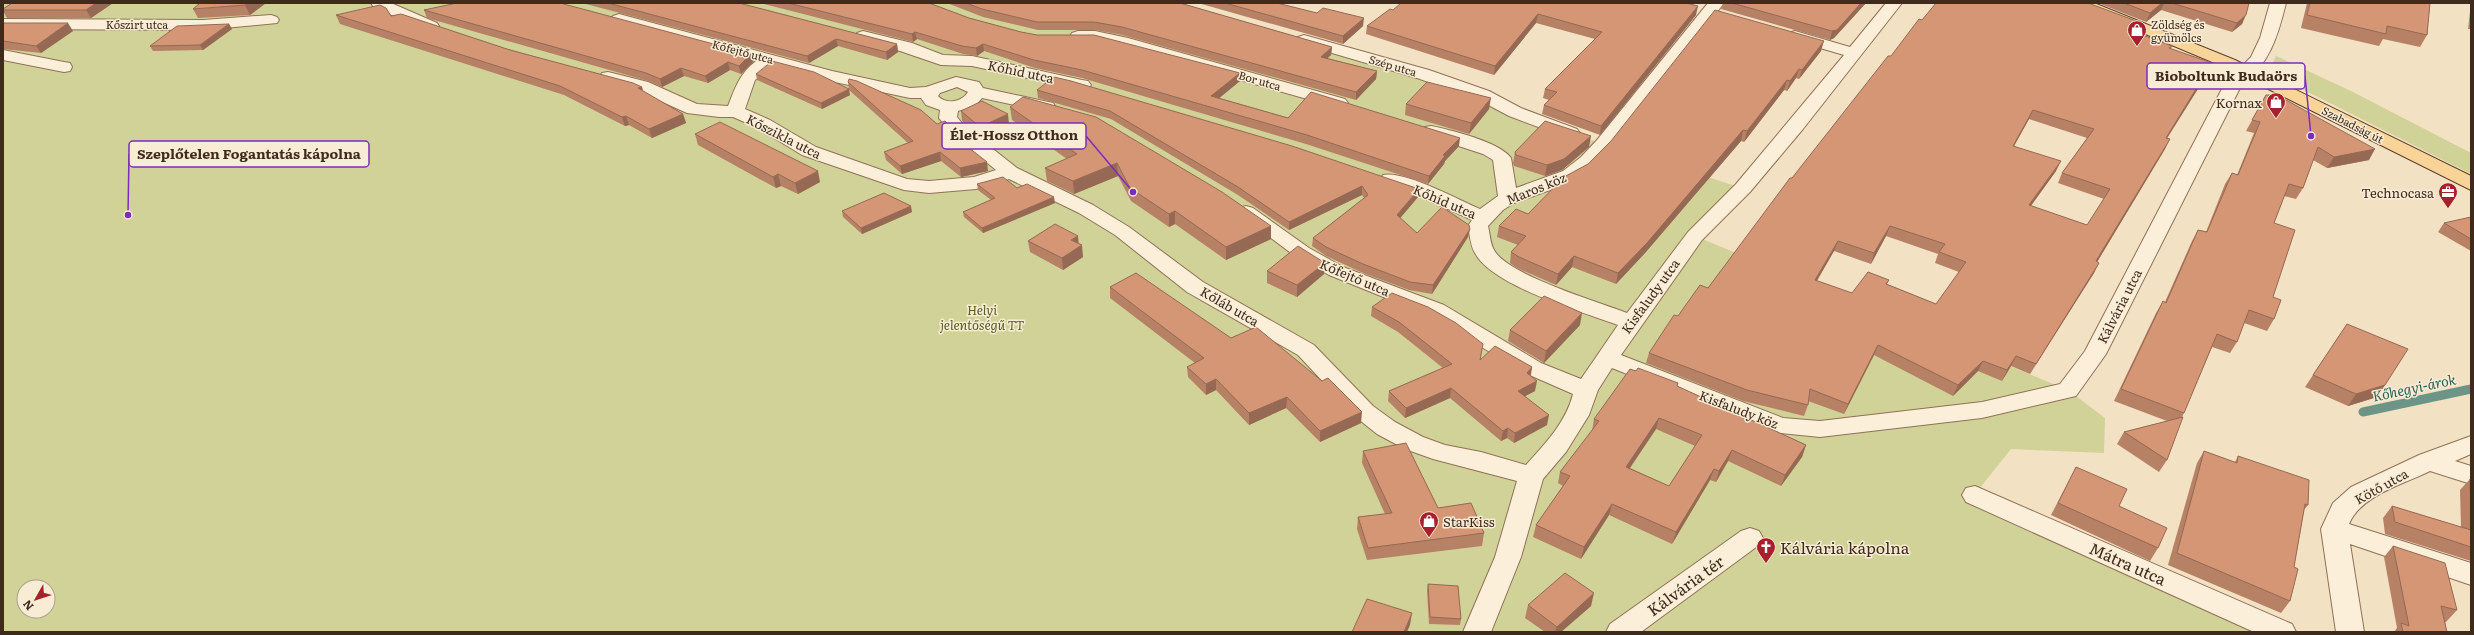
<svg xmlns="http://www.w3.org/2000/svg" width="2474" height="635" font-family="Literata,serif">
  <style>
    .green { fill: #d0d297; fill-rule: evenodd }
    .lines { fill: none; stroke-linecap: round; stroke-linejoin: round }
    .stream { stroke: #6c9588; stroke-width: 9 }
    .street-casing { stroke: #907158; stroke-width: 2 }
    .primary-casing { stroke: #5d402d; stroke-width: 2 }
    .street { fill: #fcefd9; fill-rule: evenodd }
    .primary { fill: #f9d499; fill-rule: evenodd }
    .wall { fill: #b78165; fill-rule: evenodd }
    .shaded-wall { fill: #956953 }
    .building { fill: #d59676; stroke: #956953; fill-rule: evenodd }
    .labels { text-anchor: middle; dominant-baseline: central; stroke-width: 3; stroke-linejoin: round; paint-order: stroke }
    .far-street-label { font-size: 11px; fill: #3e2b1e; stroke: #f9ecd5 }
    .far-poi-label { font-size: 11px; fill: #3e2b1e; stroke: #f9ecd5; text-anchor: start }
    .street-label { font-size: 13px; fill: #3e2b1e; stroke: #f9ecd5 }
    .poi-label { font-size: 13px; fill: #3e2b1e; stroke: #f9ecd5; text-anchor: end }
    .park-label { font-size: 13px; font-style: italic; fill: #535d22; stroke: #f9ecd5 }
    .water-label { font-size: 14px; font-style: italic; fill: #2b6058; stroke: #f9ecd5 }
    .near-poi-label { font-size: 16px; fill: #3e2b1e; stroke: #f9ecd5; text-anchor: start }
    .near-street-label { font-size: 16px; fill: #3e2b1e; stroke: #f9ecd5 }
    .leader { fill: none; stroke: #7b2cbf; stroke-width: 1.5 }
    .callout-dot { fill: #7b2cbf; stroke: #f9ecd5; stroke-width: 1.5 }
    .callout { fill: #f9ecd5; stroke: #7b2cbf; stroke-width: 1.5 }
    .callout-label { font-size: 14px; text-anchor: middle; font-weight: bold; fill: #3e2b1e }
  </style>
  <rect width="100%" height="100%" fill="#f3e1c4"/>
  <path class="green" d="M3,3H1176L1423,74L1560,130L1742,188L1695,236L2068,390L2105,418L2104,453L2011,449L1975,494L2282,632H3ZM24,587H48V611H24Z
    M2276,56L2351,91L2471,153V174L2282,79L2269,70Z"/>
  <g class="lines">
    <path class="stream" d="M2363,412L2471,389"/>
    <defs>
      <path id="street" d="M371,3H391L437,23L439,26L431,31L410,24L373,6Z
        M1708,3H1724L1611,148L1590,169L1564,185L1514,203L1503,210L1488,226C1490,234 1490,243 1494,250C1507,275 1599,302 1627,313L1688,232L1736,184L1844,55L1789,39L1787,36L1789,33L1795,31L1850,47L1886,3H1902L1803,129L1750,192L1702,240L1621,355L1783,418L1820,421L1982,402L2060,384L2085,351L2225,83L2251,57L2260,38L2270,3H2286C2278,36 2269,65 2241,86L2106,354L2076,396L1982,418L1820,437L1771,432L1612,368L1598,390L1589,415L1566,452L1543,479L1521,557L1491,632H1463L1495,557L1517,481L1433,459L1405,449L1377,434L1357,418L1298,355L1187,292L1115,235L1079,213L1009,179L976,189L929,193L904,190L802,155L758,128L733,117H719L687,113L636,90L602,81L599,77L602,73L608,72L648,82L697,104L728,106C735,88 740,73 756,61L613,22L611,19L613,16L619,14L832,71L910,88L926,87L956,77L979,82L983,88L1053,103L1056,107L1053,111L1047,112L982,98L975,106L958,111L957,117L965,127L1017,168L1093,205L1129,227L1203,282L1314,345L1373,406L1395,422L1423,437L1445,445L1481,452L1526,465C1545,444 1566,422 1573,394L1525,373L1428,315L1329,275L1295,256L1236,212L1239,208L1246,206L1253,208L1309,248L1343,267L1444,305L1541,363L1581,379L1618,325C1583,312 1492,286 1475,253C1470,245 1470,235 1468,226L1472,220L1411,192L1383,183L1380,179L1383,175C1404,170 1459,200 1480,209L1498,196L1493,160L1483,154L1425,135L1422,131L1425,127L1431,126C1451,130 1500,142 1511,158L1516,188L1563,171L1581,157L1597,140ZM773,66L830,81L910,98H921L926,105L940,110L939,118L953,135L996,170L974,177L929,181L907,179L816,147L770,120L745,109L755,80ZM957,87L968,92C962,102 946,105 938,96L940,93Z
        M271,15L277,17L279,20L277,23L203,30L3,29V19L203,20Z
        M863,31L912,43L943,55L972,56L1082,80L1088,81L1091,85L1088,89L1082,90L972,66L941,65L900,51L857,39L855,36L857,33Z
        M1078,31H1095L1128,38L1345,99L1348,103L1345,107L1339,108L1120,46L1072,39L1070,36L1072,33Z
        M1304,35L1429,70L1489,91L1521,108L1577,129L1580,133L1577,137H1565L1509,116L1477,99L1417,78L1298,43L1296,40L1298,37Z
        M3,50L64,62L70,63L72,67L70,71L64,72L3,60Z
        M2471,436V454L2455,461L2471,466V484L2430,471C2404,484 2361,495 2349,524L2471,563V585L2350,544L2364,632H2336L2321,529L2333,503L2351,487L2419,455Z
        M1975,486L2292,624L2296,632H2254L1966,502L1962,495L1966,488Z
        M1750,528L1759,531L1763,538L1759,545L1641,632H1606L1610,624L1741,531Z"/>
      <path id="primary" d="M2071,3H2094L2235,60L2471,176V190L2224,67L2124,25L2073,6Z"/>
    </defs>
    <use href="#street" class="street-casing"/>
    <use href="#primary" class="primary-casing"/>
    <use href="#street" class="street"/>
    <use href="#primary" class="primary"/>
  </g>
  <path class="wall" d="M12,3H113L91,18H7L3,11V9Z
    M266,3L250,15L198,18L193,9Z
    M448,3H560L753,62L741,74L730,70L708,83L684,76L662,87L648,81L427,18L424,10L451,5Z
    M582,3H739L897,44L898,52L887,60L838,46L809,63Z
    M760,3H929L969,18L1021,32L1240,73V81L1219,98L1288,118L1459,146L1445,161L1444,164L1428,184L1306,144L1082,78L1035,68L984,51L977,56L963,54L917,39L913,42Z
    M947,3H1180L1332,47L1331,55L1327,58L1377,71L1376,79L1356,100L1122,35L1095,30H1038L983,17Z
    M1198,3H1277L1363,26L1343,44Z
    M1723,3H1866L1834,38L1830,40L1721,9Z
    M2098,3H2249L2242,24L2232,32L2161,10L2146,22Z
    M2307,3H2430L2427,35L2420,47L2383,39L2379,46L2301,28Z
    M2471,3V29H2468Z
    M1393,10L1696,15L1600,135L1542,114L1544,105L1549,100L1543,98L1545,89L1595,39L1536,23L1494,75L1366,34L1367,26Z
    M336,15L391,16L642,87L643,92L683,114L686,123L652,138L629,125L625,126L564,95L340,24Z
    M1922,20L2139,22L2135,31L2133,32L2172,46L2171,49L2208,73L2166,138L2165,149L2097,262L2094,273L2030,374L2011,366L2002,381L1978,371L1953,396L1874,355L1844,414L1808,401V405L1804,416L1743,401L1646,363L1649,353L1678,316L1708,288L1792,178ZM2029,119L2087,138L2062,173L2058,183L2104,199L2087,225L2031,206L2056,171L2014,146ZM1886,236L1938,254L1935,263L1959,272L1936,304L1887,284L1889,280L1852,293L1817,281L1834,251L1871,264Z
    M3,23L73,31L41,53L3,49Z
    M229,24L232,29L203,50L153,51L150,46Z
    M1821,51L1799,79L1796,78L1787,91L1784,90L1744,142L1741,141L1645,253L1616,284L1572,267L1556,285L1517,268L1510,263L1511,252L1518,245L1497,237L1499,226L1528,214Z
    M756,74L850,95L822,109L757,80Z
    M848,82L937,124L963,138L964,144L988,171L961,177L941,161L902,174L886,160L884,152L908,143L849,90Z
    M1037,90L1419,189L1418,197L1400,218L1417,233L1470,229L1468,237L1432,294L1409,290L1363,273L1326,256L1312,246L1313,238L1364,198L1362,195L1289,230L1238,195L1111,119L1038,98Z
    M2266,95L2369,160L2327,168L2313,160L2303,188L2296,199L2284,196L2274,223L2273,297L2274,319L2267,331L2244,323L2237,342L2230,353L2212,347L2184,413L2182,417L2167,460L2159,472L2117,444L2124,432L2167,421L2114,401L2156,313L2163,301L2165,302L2192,241L2198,230L2206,232L2225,184L2232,173L2237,175L2254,133L2246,131Z
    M1406,104L1489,109L1469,134L1405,115Z
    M1010,107L1271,226V239L1226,260L1175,224L1169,227L1131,201L1118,176L1074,194L1047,181L1045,168L1067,159L1012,120Z
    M961,111L1009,124L981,138L962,121Z
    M695,134L820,182L798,194L781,186L776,188L698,145Z
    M1589,147L1562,170L1545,176L1514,166L1513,163L1515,152Z
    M977,184L1017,188L1055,203L983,233L964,217L963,212L991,200L978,190Z
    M842,211L912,212L862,234L843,217Z
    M2471,217V251L2438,232L2444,223Z
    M1028,241L1078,243L1083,257L1063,270L1030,252Z
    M1325,263L1324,274L1297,297L1267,283V271Z
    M1110,287L1231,338L1361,423L1320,442L1286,408L1249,425L1216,390L1206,395L1188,377L1187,367L1195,363L1110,298Z
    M1372,307L1480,360L1532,367L1531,376L1535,391L1525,396L1547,425L1514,443L1507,438L1501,441L1450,398L1405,418L1388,401L1389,391L1443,368L1398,332L1371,316Z
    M2347,324L2385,385L2377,397L2348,406L2305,387Z
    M1580,325L1544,363L1508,341L1510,330Z
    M1677,386L1806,445L1802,457L1781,486L1728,461L1716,482L1710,480L1672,544L1609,515L1581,559L1533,537L1536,525L1563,486L1558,483L1560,472L1592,431L1594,419ZM1656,429L1695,446L1669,486L1630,468Z
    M1363,451L1438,508L1484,533L1482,546L1367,560L1357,529L1358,517L1385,514L1362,463Z
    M2204,451L2235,462L2238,456L2308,505L2304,510L2294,567L2290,601L2281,613L2168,565L2197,463Z
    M2076,467L2119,506L2158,548L2150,561L2051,515Z
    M2471,478V561L2385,534L2383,518L2392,506L2461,527L2460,490L2470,479Z
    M2393,546L2457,610L2446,622H2445L2447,632H2394L2397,628L2384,557Z
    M1428,584L1461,619L1460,625L1429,624L1427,590Z
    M1528,605L1591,606L1561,632H1545L1525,618Z"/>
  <path class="shaded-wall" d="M96,3H113L91,18L86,10Z
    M248,3H266L250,15L245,5Z
    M1861,3H1866L1834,38L1830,40L1832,31Z
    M2162,3H2164L2161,10L2146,22L2150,13Z
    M1698,6L1696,15L1600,135L1601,126Z
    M1538,14L1536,23L1494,75L1495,66Z
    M2246,15L2242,24L2232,32L2237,23Z
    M1364,18L1363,26L1343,44V36Z
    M2139,22L2135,31L2124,39L2129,30Z
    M68,23L73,31L41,53L36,46Z
    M229,24L232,29L203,50L200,45Z
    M915,32L917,39L913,42L912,34Z
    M836,39L838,46L809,63L807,56Z
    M1824,41L1821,51L1799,79L1802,70Z
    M897,44L898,52L887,60L886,52Z
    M983,44L984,51L977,56L976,48Z
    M1332,47L1331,55L1320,65L1321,57Z
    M751,54L753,62L741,74L739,66Z
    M728,62L730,70L708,83L705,76Z
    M2212,63L2208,73L2161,148L2166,138Z
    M681,68L684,76L662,87L660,79Z
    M1799,69L1796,78L1787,91L1790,81Z
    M1377,71L1376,79L1356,100V92Z
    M1240,73V81L1212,104L1211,96Z
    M1787,80L1784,90L1744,142L1747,131Z
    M642,87L644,95L638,88Z
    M849,89L850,95L822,109L821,103Z
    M1491,98L1489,109L1469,134L1471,123Z
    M2033,110L2029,119L2009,155L2013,146Z
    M683,114L686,123L652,138L649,129Z
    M1008,114L1009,124L981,138L980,127Z
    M626,116L629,125L625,126L622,117Z
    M1743,130L1741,141L1645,253L1616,284L1618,273Z
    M1591,136L1589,147L1562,170L1545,176L1547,165Z
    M963,138L964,146L959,140Z
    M1460,138L1459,146L1445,161L1444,164L1428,184L1429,176L1443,155Z
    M2170,139L2165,149L2091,272L2096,261Z
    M2375,149L2369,160L2327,168L2334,157Z
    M940,152L941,161L902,174L900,166Z
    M2061,161L2056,171L2024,215L2029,205Z
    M987,162L988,171L961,177L960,168Z
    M1117,163L1118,176L1074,194L1073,181Z
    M818,171L820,182L798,194L795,183Z
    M778,174L781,186L776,188L773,177Z
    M1362,186V195L1289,230V222Z
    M1419,189L1418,197L1396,223L1397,215Z
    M1054,197L1055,203L983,233L982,228Z
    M911,206L912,212L862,234L861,228Z
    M1175,211V224L1169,227V214Z
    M1271,226V239L1226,260V247Z
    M1890,226L1886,236L1871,264L1874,253Z
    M1470,229L1468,237L1432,294L1433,285Z
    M1078,236L1079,247L1071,240Z
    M1838,241L1834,251L1811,290L1815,280Z
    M1082,245L1083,257L1063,270L1062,258Z
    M1574,256L1572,267L1556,285L1558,274Z
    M1325,263L1324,274L1297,297V285Z
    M2099,263L2094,273L2030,374L2036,364Z
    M1582,313L1580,325L1544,363L1546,351Z
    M1878,345L1874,355L1844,414L1848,404Z
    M2016,356L2011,366L2002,381L2007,370Z
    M1983,361L1978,371L1953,396L1958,385Z
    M1532,367L1530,377L1527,373Z
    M1216,379V390L1206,395V384Z
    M1537,381L1535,391L1516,401L1518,391Z
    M2385,385L2377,397L2348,406L2356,394Z
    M1451,388L1450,398L1405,418L1406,408Z
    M1287,397L1286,408L1249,425V413Z
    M1362,412L1361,423L1320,442V431Z
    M1549,415L1547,425L1514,443L1515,433Z
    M1659,418L1656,429L1623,478L1626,467Z
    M1508,428L1507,438L1501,441L1503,431Z
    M1806,445L1802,457L1781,486L1785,475Z
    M1732,450L1728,461L1716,482L1719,471Z
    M1714,469L1710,480L1672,544L1676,532Z
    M1612,504L1609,515L1581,559L1584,547Z
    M1594,593L1591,606L1561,632H1555L1557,627Z
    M1412,613L1410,625L1407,632H1404Z"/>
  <path class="building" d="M12,3H96L86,10H3V9Z
    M200,3H248L245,5L193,9Z
    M457,3H560L751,54L739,66L728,62L705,76L681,68L660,79L646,73L424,10Z
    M608,3H739L897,44L886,52L836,39L807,56Z
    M788,3H929L969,18L1021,32L1037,35H1094L1240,73L1211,96L1288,118L1311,92L1460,138L1443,155L1445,156L1429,176L1307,135L1082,70L1034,60L983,44L976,48L962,46L915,32L912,34Z
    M966,3H1180L1332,47L1321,57L1377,71L1356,92L1122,27L1094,22H1037L982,9Z
    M1225,3H1277L1317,13L1323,8L1364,18L1343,36Z
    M1401,3H1686L1698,6L1601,126L1544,105L1557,92L1545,89L1602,32L1538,14L1495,66L1367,26L1390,9L1393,10Z
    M1732,3H1861L1837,30L1832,31Z
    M1936,3H2088L2139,22L2129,30L2172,46L2169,48L2212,63L2166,138L2170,139L2096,261L2099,263L2036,364L2016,356L2007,370L1983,361L1958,385L1878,345L1848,404L1810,389L1808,405L1747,390L1649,353L1674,315L1678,316L1700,285L1708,288L1790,178H1792L1888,56H1891L1919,19L1922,20ZM2033,110L2094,129L2062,173L2110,189L2087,225L2029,205L2061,161L2013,146ZM1890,226L1945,244L1939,252L1966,262L1936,304L1886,284L1889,280L1868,272L1852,293L1815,280L1838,241L1874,253Z
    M2124,3H2162L2150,13Z
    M2172,3H2249L2246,15L2237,23Z
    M2310,3H2430L2427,35L2387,26L2386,34L2307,15Z
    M380,5L386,8L391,16L401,14L510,50L633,83L642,87L638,88L683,114L649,129L626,116L622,117L560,86L336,15Z
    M1715,10L1824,41L1802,70L1799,69L1790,81L1787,80L1747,131L1743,130L1647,243L1618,273L1574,256L1558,274L1519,257L1511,252L1526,236L1499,226L1516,209L1528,214L1564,177L1588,164L1611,141Z
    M3,23H68L36,46L3,41Z
    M229,24L200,45L150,46L177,26Z
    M772,61L814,72L849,89L821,103L756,74Z
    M1054,77L1071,81L1292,146L1419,189L1397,215L1417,233L1442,207L1469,225L1470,229L1433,285L1410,282L1363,264L1326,247L1313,238L1368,195L1362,186L1289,222L1238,187L1110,111L1037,90Z
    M849,79L857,81L921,110L937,124L945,121L963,138L959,140L987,162L960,168L940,152L900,166L884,152L913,141L848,82Z
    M1427,82L1491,98L1471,123L1406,104Z
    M2266,95H2277L2375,149L2334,157L2318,147L2303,188L2289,184L2274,223L2295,230L2273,297L2281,300L2274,319L2249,310L2237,342L2217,334L2184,413L2121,389L2163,301L2166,303L2198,230L2207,232L2232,173L2238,175L2260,122L2252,120Z
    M1023,97L1096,117L1222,192L1271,226L1226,247L1175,211L1169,214L1130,188L1117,163L1073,181L1045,168L1077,154L1010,107Z
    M982,101L1008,114L980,127L961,111Z
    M1545,121L1591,136L1564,159L1547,165L1516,155L1515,152Z
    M720,122L818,171L795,183L778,174L773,177L695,134Z
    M1003,177L1017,188L1027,184L1054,197L982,228L963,212L995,198L977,184Z
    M884,193L911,206L861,228L842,211Z
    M2471,217V239L2444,223Z
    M1055,224L1078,236L1071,240L1082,245L1062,258L1028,241Z
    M1298,246L1325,263L1297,285L1267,271Z
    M1136,273L1231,338L1256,327L1322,381L1328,378L1362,412L1320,431L1287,397L1249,413L1216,379L1206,384L1187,367L1204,358L1110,287Z
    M1392,293L1428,307L1456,323L1483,344L1480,360L1495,346L1532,367L1527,373L1537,381L1518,391L1549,415L1515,433L1508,428L1503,431L1451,388L1406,408L1389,391L1452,364L1399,322L1372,307Z
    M1544,296L1582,313L1546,351L1510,330Z
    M2347,324L2408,349L2385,385L2356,394L2313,375Z
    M1638,368L1678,383L1677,386L1806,445L1785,475L1732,450L1719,471L1714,469L1676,532L1612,504L1584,547L1536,525L1570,476L1560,472L1599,421L1594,419L1630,369L1636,371ZM1659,418L1702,435L1669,486L1626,467Z
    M2183,417L2167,460L2124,432Z
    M1406,443L1438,508L1471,503L1484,533L1368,548L1358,517L1392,513L1363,451Z
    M2204,451L2237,463L2238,456L2309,480L2308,505L2305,504L2294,567L2298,569L2290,601L2177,553Z
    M2076,467L2127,489L2119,506L2167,528L2158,548L2058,503Z
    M2471,478V511L2470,479Z
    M2392,506L2471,530V547L2395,522Z
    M2393,546L2445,563L2457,610L2441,606L2447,632H2403L2401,623L2409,626Z
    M1565,573L1594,593L1557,627L1528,605Z
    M1428,584L1458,586L1461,619L1430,617Z
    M1367,599L1412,613L1404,632H1352Z"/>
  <defs>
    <symbol id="shop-pin" viewBox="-11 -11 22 30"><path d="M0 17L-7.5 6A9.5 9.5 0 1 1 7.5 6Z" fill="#a6212d" stroke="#f9ecd5"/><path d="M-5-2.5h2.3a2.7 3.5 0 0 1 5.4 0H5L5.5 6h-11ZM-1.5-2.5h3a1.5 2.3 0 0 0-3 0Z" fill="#fff"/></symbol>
    <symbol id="office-pin" viewBox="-11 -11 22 30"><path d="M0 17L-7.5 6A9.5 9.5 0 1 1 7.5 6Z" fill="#a6212d" stroke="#f9ecd5"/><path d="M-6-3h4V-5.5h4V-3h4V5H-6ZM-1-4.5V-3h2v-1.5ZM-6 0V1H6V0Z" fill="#fff"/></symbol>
    <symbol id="church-pin" viewBox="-11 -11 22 30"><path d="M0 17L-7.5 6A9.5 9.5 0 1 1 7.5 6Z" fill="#a6212d" stroke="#f9ecd5"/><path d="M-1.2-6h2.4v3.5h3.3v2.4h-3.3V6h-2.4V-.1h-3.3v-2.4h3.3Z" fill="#fff"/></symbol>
  </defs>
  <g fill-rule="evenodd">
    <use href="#shop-pin" x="2126" y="19" width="22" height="30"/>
    <use href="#shop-pin" x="2265" y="91" width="22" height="30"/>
    <use href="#office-pin" x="2437" y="181" width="22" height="30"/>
    <use href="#shop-pin" x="1418" y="510" width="22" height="30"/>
    <use href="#church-pin" x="1755" y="536" width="22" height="30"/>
  </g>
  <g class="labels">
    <g class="far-street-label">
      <text x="137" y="24">Kőszirt utca</text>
      <text transform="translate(743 51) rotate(15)">Kőfejtő utca</text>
      <text transform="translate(1393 65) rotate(16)">Szép utca</text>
      <text transform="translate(1260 80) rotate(16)">Bor utca</text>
      <text transform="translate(2353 124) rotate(27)">Szabadság út</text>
    </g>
    <g class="far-poi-label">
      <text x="2151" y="24">Zöldség és<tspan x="2151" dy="13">gyümölcs</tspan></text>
    </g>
    <g class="street-label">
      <text transform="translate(1021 71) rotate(12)">Kőhíd utca</text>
      <text transform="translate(784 136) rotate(27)">Kőszikla utca</text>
      <text transform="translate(1536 188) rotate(-22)">Maros köz</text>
      <text transform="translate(1445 201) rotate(23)">Kőhíd utca</text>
      <text transform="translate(1355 277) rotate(23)">Kőfejtő utca</text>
      <text transform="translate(1650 296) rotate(-54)">Kisfaludy utca</text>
      <text transform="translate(1230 306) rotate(30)">Kőláb utca</text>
      <text transform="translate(2119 306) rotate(-63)">Kálvária utca</text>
      <text transform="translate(1739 409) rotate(21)">Kisfaludy köz</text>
      <text transform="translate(2381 486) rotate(-29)">Kötő utca</text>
    </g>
    <g class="poi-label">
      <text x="2262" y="102">Kornax</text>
      <text x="2434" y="192">Technocasa</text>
      <text x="1443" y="521" text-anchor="start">StarKiss</text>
    </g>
    <g class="park-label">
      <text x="982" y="309">Helyi<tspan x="982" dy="15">jelentőségű TT</tspan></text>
    </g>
    <g class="water-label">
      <text transform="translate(2414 387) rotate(-12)">Kőhegyi-árok</text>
    </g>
    <g class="near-poi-label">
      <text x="1780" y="547">Kálvária kápolna</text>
    </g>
    <g class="near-street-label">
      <text transform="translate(2128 563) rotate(24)">Mátra utca</text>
      <text transform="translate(1685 585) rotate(-36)">Kálvária tér</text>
    </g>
  </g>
  <path class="leader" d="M2311 136L2305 76M1133 192L1086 136M128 215L129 154"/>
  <g class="callout-dot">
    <circle cx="2311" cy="136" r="4"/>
    <circle cx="1133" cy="192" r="4"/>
    <circle cx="128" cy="215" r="4"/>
  </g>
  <g class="callout">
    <rect x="2147" y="63" width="158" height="26" rx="4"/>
    <rect x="942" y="123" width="144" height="26" rx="4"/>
    <rect x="129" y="141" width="240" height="26" rx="4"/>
  </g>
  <g class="callout-label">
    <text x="2226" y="81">Bioboltunk Budaörs</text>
    <text x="1014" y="140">Élet-Hossz Otthon</text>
    <text x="249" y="159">Szeplőtelen Fogantatás kápolna</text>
  </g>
  <rect width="2474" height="635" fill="none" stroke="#3e2b1e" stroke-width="8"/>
  <g transform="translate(36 599) rotate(231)"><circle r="19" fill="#f9ecd5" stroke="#ae9f8c"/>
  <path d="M0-3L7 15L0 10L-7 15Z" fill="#a6212d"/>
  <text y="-6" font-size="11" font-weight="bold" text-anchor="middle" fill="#3e2b1e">N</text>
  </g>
</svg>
